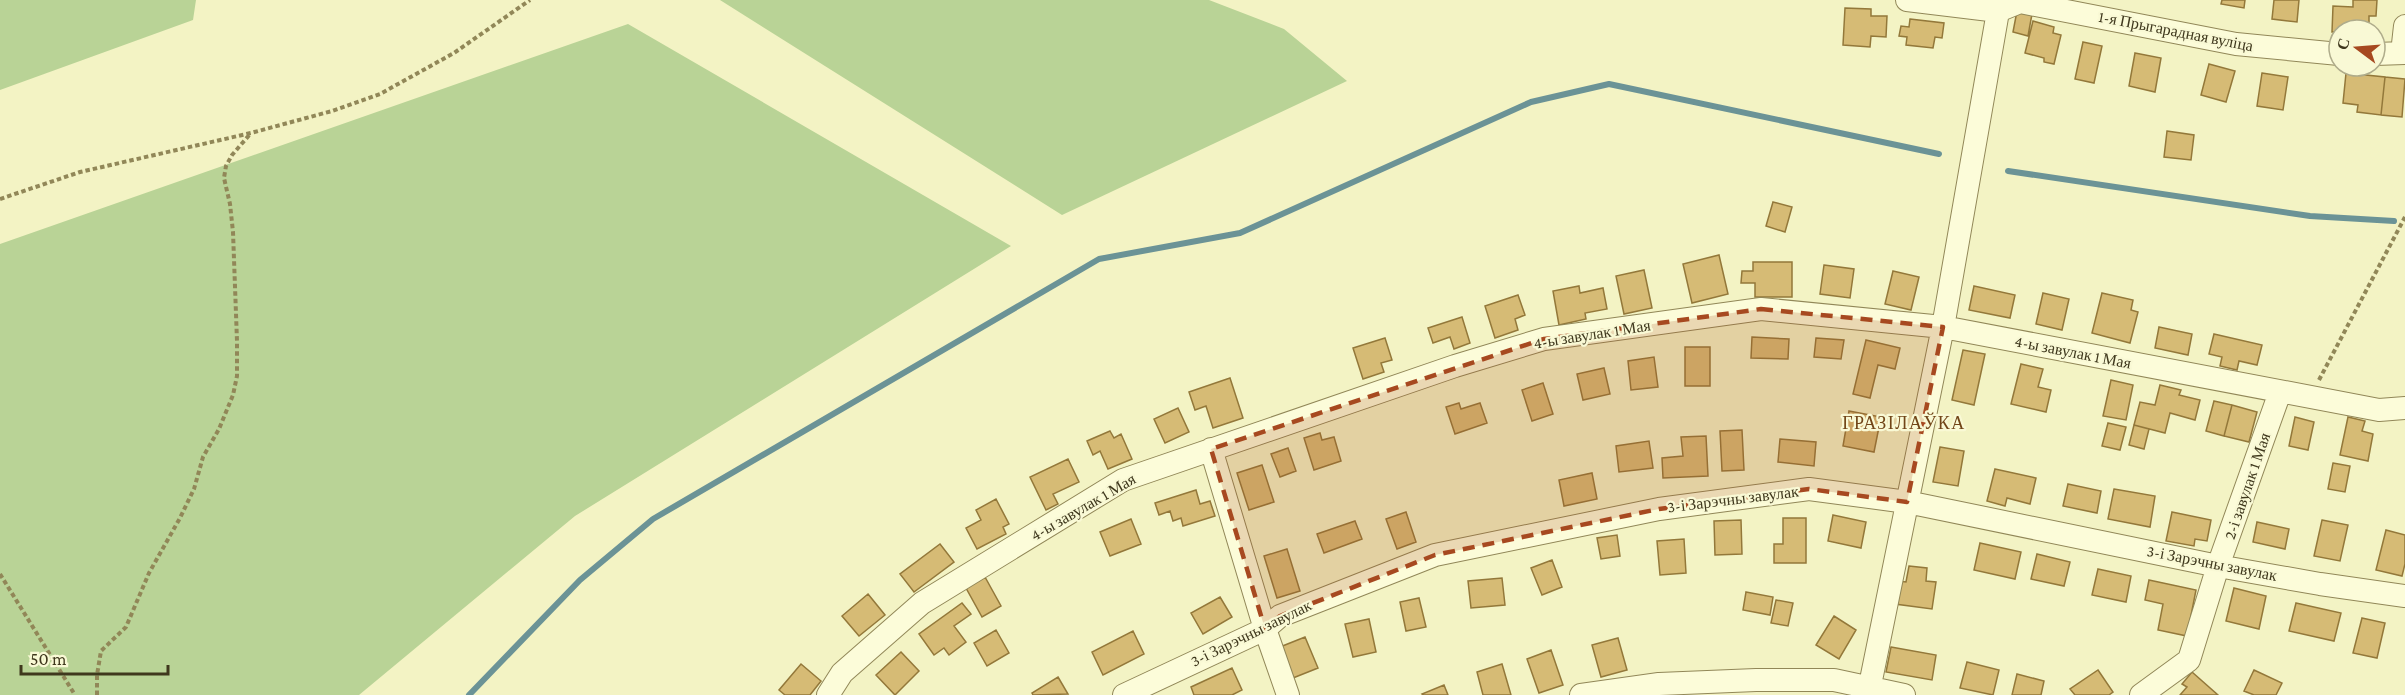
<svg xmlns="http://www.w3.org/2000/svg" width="2405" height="695" font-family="'Crimson Pro',serif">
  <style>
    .green { fill: #b9d396 }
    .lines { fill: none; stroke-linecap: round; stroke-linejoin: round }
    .stream { stroke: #6b9396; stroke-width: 6 }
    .building { fill: #d6bb75; stroke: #93783a; stroke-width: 1.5 }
    .minor-casing { stroke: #918758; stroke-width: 24 }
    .path { stroke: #918758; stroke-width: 4; stroke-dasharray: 4.5 3; stroke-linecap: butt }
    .minor { stroke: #fcfcd9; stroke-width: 22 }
    .marked { fill: #a74920; fill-opacity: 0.2; stroke: #a74920; stroke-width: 4.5; stroke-dasharray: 12 8; stroke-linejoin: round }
    .labels { text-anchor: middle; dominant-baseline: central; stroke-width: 4.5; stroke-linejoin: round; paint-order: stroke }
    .street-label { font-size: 16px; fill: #3f381d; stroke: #f9f9d5 }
    .neighbourhood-label { font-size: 18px; letter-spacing: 1.5px; fill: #714517; stroke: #f9f9d5 }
  </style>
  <rect width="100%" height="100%" fill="#f3f3c4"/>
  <path class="green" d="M0,0H196L193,20L0,90Z
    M720,0H1209L1284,29L1347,81L1062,215Z
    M628,24L1011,246L575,516L359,695H0V244Z"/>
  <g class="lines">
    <path class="stream" d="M2008,171L2310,216L2394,221
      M469,695L580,580L653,519L1099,259L1240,233L1531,102L1609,84L1939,154"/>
  </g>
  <path class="building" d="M2222,0H2245L2244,8L2221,4Z
    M2274,0H2299L2297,22L2272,19Z
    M2353,0H2377L2376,16H2369V30L2332,32L2333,6L2353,7Z
    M1845,8L1871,9V16H1887L1886,37L1871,36L1870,47L1843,45Z
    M2017,11L2032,14L2028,36L2013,32Z
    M1910,19L1944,23L1942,38L1935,37L1933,48L1906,45L1907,37L1899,36L1901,26L1909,27Z
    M2033,21L2054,27L2053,33L2061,35L2054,64L2044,62V58L2025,53Z
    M2083,42L2102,46L2094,83L2075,79Z
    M2135,53L2161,58L2155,92L2129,86Z
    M2209,64L2235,71L2226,102L2201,95Z
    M2262,73L2288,77L2283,110L2257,106Z
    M2346,73L2385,77L2381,115L2357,112L2358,105L2343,103Z
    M2385,77L2405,79L2402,117L2381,115Z
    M2167,131L2194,135L2191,160L2164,157Z
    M1773,202L1792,207L1785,232L1766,226Z
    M1719,255L1728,294L1692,303L1683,264Z
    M1753,262H1792V297H1755V283H1741L1742,271H1753Z
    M1824,265L1854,269L1850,298L1820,294Z
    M1644,270L1652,308L1624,314L1616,276Z
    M1893,271L1919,277L1911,310L1885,304Z
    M1579,286L1580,293L1603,288L1607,309L1585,313L1586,319L1559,325L1553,291Z
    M1974,286L2015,295L2010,318L1969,310Z
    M2043,293L2069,299L2062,330L2036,324Z
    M2102,293L2133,300L2131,310L2138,312L2130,343L2092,333Z
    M1518,295L1525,315L1515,319L1518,330L1495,338L1485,306Z
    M1462,317L1470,343L1454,349L1450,337L1433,343L1428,328Z
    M2159,327L2192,334L2188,355L2155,348Z
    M2214,334L2262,345L2257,365L2239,361L2237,370L2220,366L2222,357L2209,354Z
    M1752,337L1789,339L1788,359L1751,358Z
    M1385,338L1392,360L1381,363L1384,372L1363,379L1353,348Z
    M1816,338L1844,340L1841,359L1814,357Z
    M1866,340L1900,348L1895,369L1878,365L1870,398L1853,394Z
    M1685,347H1710V386H1685Z
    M1963,350L1985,354L1974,405L1952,400Z
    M1654,357L1658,387L1631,390L1628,361Z
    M2021,364L2043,369L2038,387L2051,390L2046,412L2011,404Z
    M1604,368L1610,394L1583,400L1577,374Z
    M1230,378L1243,418L1213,428L1206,406L1195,410L1189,392Z
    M2111,380L2133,385L2126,420L2103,416Z
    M1543,383L1553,414L1532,421L1522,390Z
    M2160,385L2181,390L2179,395L2200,400L2195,420L2170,413L2165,433L2134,425L2140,402L2155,405Z
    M2214,401L2232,405L2224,436L2206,431Z
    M1459,403L1461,409L1480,403L1487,423L1455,434L1446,407Z
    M2232,405L2257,412L2249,442L2224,436Z
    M1178,408L1189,432L1165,443L1154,419Z
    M1849,411L1881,417L1874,452L1843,446Z
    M2295,417L2314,422L2308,450L2289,446Z
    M2348,417L2365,421L2362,431L2373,434L2368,461L2340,455Z
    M2108,423L2126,427L2120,450L2102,446Z
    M2134,425L2149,429L2144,449L2129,445Z
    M1742,430L1744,470L1722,471L1720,431Z
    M1110,431L1114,438L1121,434L1132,459L1108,469L1100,451L1093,455L1087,441Z
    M1320,433L1322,440L1334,437L1341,461L1314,470L1304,438Z
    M1706,436L1708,476L1663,478L1662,458L1683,456L1681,437Z
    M1780,439L1816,442L1814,466L1778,462Z
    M1649,441L1653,468L1619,472L1616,446Z
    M1940,447L1964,451L1958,486L1933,482Z
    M1288,448L1296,471L1280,477L1271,454Z
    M1068,459L1079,482L1053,494L1058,504L1046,510L1030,477Z
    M2333,463L2350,466L2345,492L2328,489Z
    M1262,465L1274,502L1249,510L1237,473Z
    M1995,469L2036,478L2030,504L2007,498L2005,506L1987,501Z
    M1592,473L1597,499L1564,506L1559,480Z
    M2068,484L2101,491L2097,513L2063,506Z
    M2114,489L2155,496L2150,527L2108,519Z
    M1196,490L1200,504L1210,501L1215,516L1183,526L1181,518L1173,521L1170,511L1159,515L1155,503Z
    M996,499L1009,524L1003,527L1006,534L977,549L966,528L981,520L976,510Z
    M1406,512L1416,542L1397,549L1386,519Z
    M2172,512L2211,520L2207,541L2195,539L2194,546L2166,541Z
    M1833,515L1866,522L1861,548L1828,541Z
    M1783,518H1806V563H1774V544H1783Z
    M1131,519L1141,544L1110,556L1100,532Z
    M1741,520L1742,554L1715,555L1714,521Z
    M2322,520L2348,525L2340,561L2314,556Z
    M1355,521L1362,539L1324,553L1317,534Z
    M2257,522L2289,529L2285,549L2253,542Z
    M2386,530L2405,535V564L2402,576L2376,570Z
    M1617,535L1620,556L1601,559L1597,538Z
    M1684,539L1686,573L1660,575L1657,541Z
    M1980,543L2021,552L2015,579L1974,570Z
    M940,544L954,562L914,592L900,574Z
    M1287,549L1300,591L1277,598L1264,556Z
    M2037,554L2070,562L2064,586L2031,579Z
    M1552,560L1562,587L1542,595L1531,568Z
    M1909,566L1927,568L1926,581L1936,582L1932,609L1895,604L1898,581L1906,582Z
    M2098,569L2131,576L2126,602L2092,595Z
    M985,577L1001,606L982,617L966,588Z
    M1502,578L1505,605L1471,608L1468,581Z
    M2149,580L2196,590L2187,636L2158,630L2163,604L2145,600Z
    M2234,588L2266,596L2259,629L2226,621Z
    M1746,592L1773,597L1770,615L1743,610Z
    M868,594L885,615L859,636L842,616Z
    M1220,597L1232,617L1203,634L1191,613Z
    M1419,598L1426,627L1406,631L1400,602Z
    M1776,600L1793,603L1788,626L1771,623Z
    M962,603L971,614L954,626L966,642L949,655L944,648L934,655L919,634Z
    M2296,603L2341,613L2334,641L2289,631Z
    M1834,616L1856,630L1839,659L1816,645Z
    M2362,618L2385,623L2377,658L2353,653Z
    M1369,619L1376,652L1353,657L1345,624Z
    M996,630L1009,653L987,666L974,643Z
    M1133,631L1144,654L1103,675L1092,652Z
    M1305,637L1318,668L1293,678L1280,647Z
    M1618,638L1627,670L1601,677L1592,645Z
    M1891,647L1936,655L1932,680L1886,672Z
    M1551,650L1563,685L1539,693L1527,659Z
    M901,652L919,671L895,695L876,675Z
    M1967,662L1999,670L1993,695L1960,688Z
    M801,664L821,681L810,695H785L779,690Z
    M1502,664L1511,695H1483L1477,672Z
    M1232,668L1242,690L1232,695H1194L1191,687Z
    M2098,670L2113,692L2109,695H2075L2070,689Z
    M2254,670L2282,683L2276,695H2254L2244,691Z
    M2192,672L2218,695H2180L2187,687L2182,684Z
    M2017,674L2044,681L2041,695H2012Z
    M1058,677L1068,694L1033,695L1032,693Z
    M1444,685L1448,695H1423L1422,694Z"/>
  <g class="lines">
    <defs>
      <path id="minor" d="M1907,0L1998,11L2020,2L2236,44L2339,54
        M2402,53L2405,26
        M2375,54L2405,53
        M1211,449L1265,629L1288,695
        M828,695L842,673L922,603L1123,480L1455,366L1544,339L1761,309L1943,327L2379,410L2405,408
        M1124,695L1265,629L1280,616L1435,555L1659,509L1809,489L1907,502L2218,566L2320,584L2405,596
        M1581,695L1659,684L1756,680H1834L1904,695
        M1868,695L1943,327L2000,0
        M2141,695L2189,660L2218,566L2280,392"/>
    </defs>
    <use href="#minor" class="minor-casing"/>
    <path class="path" d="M0,199L80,172L251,133L332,111L380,94L454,53L530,0
      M2319,380L2405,217
      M0,574L75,695
      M97,695V675L101,651L126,627L149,573L180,518L194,489L203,457L219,429L233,395L237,376V341L233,232L230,204L224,178L226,166L232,155L251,133"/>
    <use href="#minor" class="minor"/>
  </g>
  <path class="marked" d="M1761,309L1943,327L1907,502L1809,489L1659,509L1435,555L1280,616L1265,629L1211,449L1544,339Z"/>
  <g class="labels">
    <g class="street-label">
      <text transform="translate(2176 31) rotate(11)">1-я Прыгарадная вуліца</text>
      <text transform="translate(1592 334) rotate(-9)">4-ы завулак 1 Мая</text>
      <text transform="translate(2073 352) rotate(11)">4-ы завулак 1 Мая</text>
      <text transform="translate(2247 486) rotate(-71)">2-і завулак 1 Мая</text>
      <text transform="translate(1733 499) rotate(-7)">3-і Зарэчны завулак</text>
      <text transform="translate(1083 507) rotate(-30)">4-ы завулак 1 Мая</text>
      <text transform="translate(2212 563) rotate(11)">3-і Зарэчны завулак</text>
      <text transform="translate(1251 633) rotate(-26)">3-і Зарэчны завулак</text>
    </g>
    <g class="neighbourhood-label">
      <text x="1904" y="423">ГРАЗІЛАЎКА</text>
    </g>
  </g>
  <g transform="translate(2357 48) rotate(286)"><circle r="28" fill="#f9f9d5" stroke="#afac8b" stroke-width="1.5"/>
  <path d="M0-4.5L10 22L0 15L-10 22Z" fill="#a74920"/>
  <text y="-9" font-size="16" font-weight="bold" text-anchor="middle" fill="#3f381d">С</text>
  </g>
  <path d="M21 665v9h147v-9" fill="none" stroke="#3f381d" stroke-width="3"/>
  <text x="30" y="665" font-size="18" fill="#3f381d" stroke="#f9f9d5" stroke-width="4.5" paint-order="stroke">50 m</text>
</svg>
